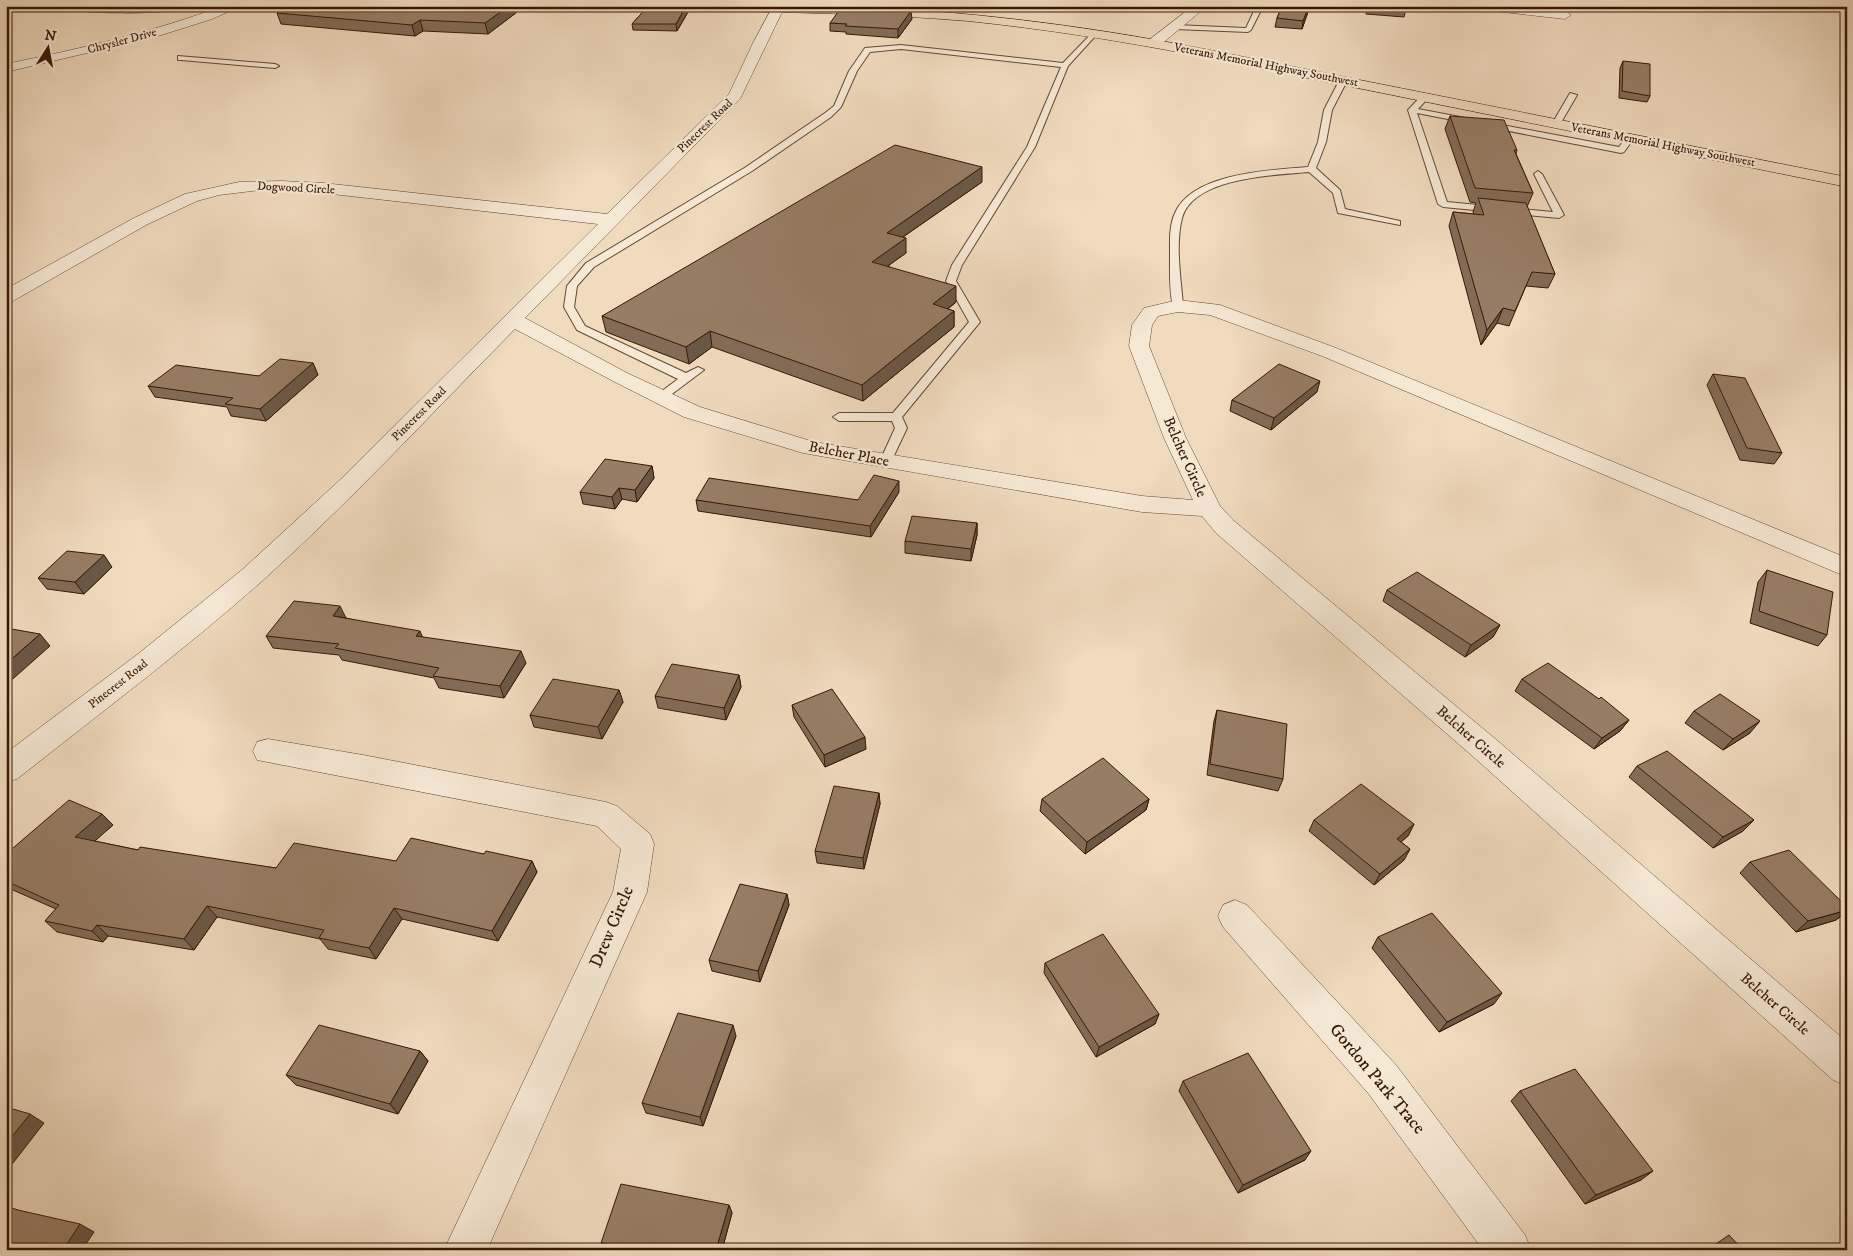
<svg xmlns="http://www.w3.org/2000/svg" width="1853" height="1256" font-family="'IM FELL DW Pica',serif">
  <style>
    .lines { fill: none; stroke-linecap: round; stroke-linejoin: round }
    .lane-casing { stroke: #644934; stroke-width: 2 }
    .street-casing { stroke: #644934; stroke-width: 1 }
    .primary-casing { stroke: #361805; stroke-width: 1 }
    .lane { fill: #f5e8d5; fill-rule: evenodd }
    .street { fill: #f5e8d5; fill-rule: evenodd }
    .primary { fill: #f0dbbf; fill-rule: evenodd }
    .wall { fill: #826c58; stroke: #361805 }
    .shaded-wall { fill: #6a5847; stroke: #361805 }
    .building { fill: #977d66; stroke: #361805 }
    .labels { text-anchor: middle; dominant-baseline: central; stroke-width: 4.5; stroke-linejoin: round; paint-order: stroke }
    .far-street-label { font-size: 12px; fill: #361805; stroke: #f5e8d5 }
    .street-label { font-size: 15px; fill: #361805; stroke: #f5e8d5 }
    .near-street-label { font-size: 18px; fill: #361805; stroke: #f5e8d5 }
  </style>
  <rect width="100%" height="100%" fill="#f0dbbf"/>
  <filter id="stains"><feTurbulence type="fractalNoise" baseFrequency=".004" numOctaves="4"/><feColorMatrix values="0 0 0 0 .2 0 0 0 0 .09 0 0 0 0 .02 0 0 0 .5 -.17"/></filter>
  <radialGradient id="worn" r=".72"><stop offset=".6" stop-color="#630" stop-opacity="0"/><stop offset="1" stop-color="#630" stop-opacity=".3"/></radialGradient>
  <g class="lines">
    <defs>
      <path id="lane" d="M56,6L124,8L192,6C176,15 72,14 56,6Z
        M1221,6H1243L1261,10L1251,30L1248,32L1175,29L1172,27L1175,25L1246,28L1254,11Z
        M1093,32L1098,33L1068,66L1035,147L962,265L956,281L980,322L902,417L907,428L890,464L886,465L880,461L895,428L892,421H839L833,417L839,413H893L969,322L946,281L952,265L1027,147L1061,67L901,49L870,52L857,71L841,107L831,117L752,171L594,267L577,286L574,307L585,326L686,373L698,367L704,370L664,400H656L654,397L678,379L577,330L564,307L567,286L586,263L746,167L825,113L834,106L849,71L865,48L901,45L1063,63Z
        M178,56L275,64L279,66L275,68L181,60H178Z
        M1340,79L1347,81L1332,110L1326,142L1316,168L1340,190L1345,209L1400,221V225L1338,213L1333,193L1309,172C1276,175 1193,177 1182,218C1175,246 1181,278 1183,306L1178,309L1174,308C1169,297 1170,268 1170,255C1170,241 1169,226 1175,213C1192,173 1271,170 1308,167L1318,142L1324,110Z
        M1570,93L1577,95L1559,126H1553L1552,124Z
        M1422,95L1429,97L1418,109L1619,147L1627,136L1634,138L1624,152L1621,153L1417,113L1447,202L1553,212L1534,174L1538,171L1542,174L1564,215L1559,218L1443,207L1438,204L1408,110Z"/>
      <path id="street" d="M223,6H241L212,19L155,37L6,72V64C80,49 153,32 223,6Z
        M773,6H783L784,8L740,99L525,318L627,373L700,407L814,442L1142,496L1193,500L1164,438L1129,346L1132,325L1144,308L1178,300L1220,305L1336,348L1847,558V577L1322,356L1210,315L1178,312L1158,316L1152,325L1149,346L1186,438L1220,506L1234,521L1499,742L1847,1042V1086L1833,1080L1477,760L1216,533L1202,516L1142,512L803,453L684,417L613,381L515,329C431,414 350,502 261,582C183,651 99,714 17,779L6,782V753L138,654L243,569L341,479L598,224L323,193L260,190L219,195L197,201L146,225L13,301L6,303V289L134,218L185,194L239,182L281,181L323,183L607,214L729,94L753,43Z
        M936,6H951L935,17H927L925,14Z
        M1193,6H1207L1159,46H1149L1148,43L1149,40Z
        M1479,6H1519L1565,11L1571,15L1565,19L1485,10Z
        M268,739L363,755L606,802L617,806L650,834L654,844L647,892L487,1250H444L613,892L621,849L597,826L257,760L253,751L257,742Z
        M1235,900L1247,905L1396,1065L1525,1235L1531,1250H1483L1368,1093L1223,927L1218,916L1223,905Z"/>
      <path id="primary" d="M671,6C729,6 788,4 846,6C965,11 1082,25 1199,48L1847,177V187L1199,56C1122,41 1045,29 968,21C871,13 774,12 677,10Z"/>
    </defs>
    <use href="#lane" class="lane-casing"/>
    <use href="#street" class="street-casing"/>
    <use href="#primary" class="primary-casing"/>
    <use href="#lane" class="lane"/>
    <use href="#street" class="street"/>
    <use href="#primary" class="primary"/>
  </g>
  <path class="wall" d="M291,6H525L488,34L423,31L415,36L281,24L277,13Z
    M648,6H687L688,12L677,31L633,30L632,24Z
    M882,6H921L919,8Z
    M1282,6H1310L1302,29L1275,27L1277,18Z
    M1334,6H1406V9L1404,17L1366,14V11L1334,9Z
    M912,19L898,38L846,34V32L830,31V23Z
    M1623,61L1650,96L1647,102L1619,98L1620,68Z
    M1450,116L1517,150L1516,154L1533,193L1527,207L1555,274L1548,288L1526,286L1509,326L1497,323L1481,345L1449,226L1453,212L1474,214L1473,212L1476,203L1470,202L1445,129Z
    M982,182L903,237L906,253L888,266L956,302L948,309L954,311V327L863,401L712,347L689,364L606,332L602,316Z
    M313,363L318,375L266,421L231,416L227,407L155,397L148,386L259,376Z
    M1713,374L1782,453L1774,464L1740,460L1707,385Z
    M1317,392L1271,430L1230,411L1232,400Z
    M652,466L654,478L637,502L622,499L615,509L583,504L580,492Z
    M899,492L871,537L698,511L696,500H858Z
    M977,523V535L971,561L905,553V541Z
    M112,567L84,594L47,589L38,578Z
    M1767,570L1827,635L1818,646L1750,623L1758,582Z
    M1387,590L1500,625L1493,637L1465,657L1383,601Z
    M346,618L526,663L504,698L439,688L434,678L342,660L339,655L273,648L266,636Z
    M739,675L741,687L726,720L658,708L655,696Z
    M1522,679L1629,720L1620,731L1594,749L1515,691Z
    M619,690L623,702L602,739L534,727L530,715Z
    M792,705L866,749L825,767L794,717Z
    M1217,710L1283,779L1278,791L1207,775L1214,721Z
    M1694,711L1750,733L1723,750L1685,723Z
    M1637,766L1754,820L1743,831L1713,848L1629,777Z
    M879,793L880,804L864,869L817,863L815,851Z
    M1042,799H1149L1146,810L1085,854L1040,811Z
    M1314,820L1414,824L1408,836L1401,842L1410,849L1404,860L1374,885L1309,831Z
    M113,825L94,841L138,850L276,868L396,861L484,854L532,861L537,872L498,941L402,919L376,959L328,949L320,939L217,917L194,950L108,936L103,942L57,932L45,921L56,909L6,887V854Z
    M1750,862L1847,907V911L1836,920L1796,932L1740,873Z
    M787,894L789,905L760,982L712,971L709,960Z
    M1378,937L1494,1004L1439,1032L1372,948Z
    M1045,963L1159,1014L1155,1024L1096,1057L1044,973Z
    M736,1036L703,1126L646,1113L642,1103Z
    M420,1051L428,1061L398,1114L296,1085L286,1075Z
    M1183,1081L1305,1160L1238,1193L1179,1091Z
    M1520,1091L1641,1180L1585,1204L1511,1101Z
    M729,1205L732,1213L722,1250H606L601,1243Z"/>
  <path class="shaded-wall" d="M509,6H525L488,34L485,23Z
    M686,6L688,12L677,31L676,24Z
    M1309,6H1310L1302,29L1303,21Z
    M911,11L912,19L898,38V29Z
    M420,20L423,31L415,36L412,25Z
    M982,167V182L887,248V233Z
    M906,238V253L872,277V262Z
    M956,286V302L933,320V304Z
    M1503,308L1497,323L1481,345L1487,330Z
    M954,311V327L863,401L862,385Z
    M710,331L712,347L689,364L686,347Z
    M313,363L318,375L266,421L260,409Z
    M1320,381L1317,392L1271,430L1274,418Z
    M652,466L654,478L637,502L635,490Z
    M899,481V492L871,537L870,526Z
    M619,488L622,499L615,509L612,497Z
    M977,523V535L971,561V549Z
    M104,555L112,567L84,594L75,582Z
    M340,606L346,618L333,616Z
    M1500,625L1493,637L1465,657L1471,645Z
    M420,631L425,643L416,636Z
    M40,634L50,646L6,685V664Z
    M521,651L526,663L504,698L500,686Z
    M739,675L741,687L726,720L724,708Z
    M619,690L623,702L602,739L598,727Z
    M1629,720L1620,731L1594,749L1602,738Z
    M1760,721L1750,733L1723,750L1733,739Z
    M865,737L866,749L825,767L824,755Z
    M879,793L880,804L864,869L863,858Z
    M1149,799L1146,810L1085,854L1087,842Z
    M102,814L113,825L86,849L75,837Z
    M1754,820L1743,831L1713,848L1723,837Z
    M1414,824L1408,836L1391,850L1397,839Z
    M1410,849L1404,860L1374,885L1380,874Z
    M532,861L537,872L498,941L492,931Z
    M787,894L789,905L760,982L758,971Z
    M207,906L217,917L194,950L184,939Z
    M394,908L402,919L376,959L369,948Z
    M1847,910V911L1836,920L1796,932L1808,921Z
    M97,925L108,936L103,942L92,931Z
    M1502,993L1494,1004L1439,1032L1447,1022Z
    M1159,1014L1155,1024L1096,1057L1099,1047Z
    M733,1025L736,1036L703,1126L700,1117Z
    M420,1051L428,1061L398,1114L390,1104Z
    M30,1114L44,1123L6,1172V1144Z
    M1311,1151L1305,1160L1238,1193L1243,1185Z
    M1653,1171L1641,1180L1585,1204L1596,1195Z
    M729,1205L732,1213L722,1250H716Z
    M80,1224L94,1232L82,1250H63Z"/>
  <path class="building" d="M291,6H406L457,10L463,6H509L485,23L420,20L412,25L277,13Z
    M648,6H686L676,24H632Z
    M1282,6H1309L1303,21L1277,18Z
    M1378,6H1406V9Z
    M841,8L911,11L898,29L845,26L847,24L830,23Z
    M1623,61L1650,64V96L1622,91Z
    M1450,116L1504,120L1517,150H1514L1533,193L1475,188Z
    M895,145L982,167L887,233L906,238L872,262L956,286L933,304L954,311L862,385L710,331L686,347L602,316Z
    M1478,198L1526,203L1555,274L1532,272L1515,311L1503,308L1487,330L1453,212L1484,215Z
    M280,359L313,363L260,409L225,404L233,398L148,386L176,365L259,376Z
    M1279,364L1320,381L1274,418L1232,400Z
    M1713,374L1745,378L1782,453L1747,448Z
    M605,459L652,466L635,490L619,488L612,497L580,492Z
    M874,475L899,481L870,526L696,500L709,478L858,500Z
    M912,516L977,523L971,549L905,541Z
    M67,551L104,555L75,582L38,578Z
    M1767,570L1833,592L1827,635L1759,611Z
    M1417,572L1500,625L1471,645L1387,590Z
    M294,601L340,606L333,616L420,631L416,636L521,651L500,686L433,676L439,668L335,648L339,644L266,636Z
    M6,628L40,634L6,664Z
    M1548,663L1599,699L1601,697L1629,720L1602,738L1522,679Z
    M672,664L739,675L724,708L655,696Z
    M553,679L619,690L598,727L530,715Z
    M832,689L865,737L824,755L792,705Z
    M1720,694L1760,721L1733,739L1694,711Z
    M1217,710L1287,724L1283,779L1210,764Z
    M1667,751L1754,820L1723,837L1637,766Z
    M1103,758L1149,799L1087,842L1042,799Z
    M1361,784L1414,824L1397,839L1410,849L1380,874L1314,820Z
    M834,786L879,793L863,858L815,851Z
    M69,800L102,814L75,837L138,850L140,847L276,868L294,843L396,861L411,838L484,854L486,851L532,861L492,931L394,908L369,948L319,938L324,930L207,906L184,939L97,925L92,931L45,921L59,905L6,881V854Z
    M1789,850L1847,907V910L1808,921L1750,862Z
    M740,884L787,894L758,971L709,960Z
    M1432,913L1502,993L1447,1022L1378,937Z
    M1103,934L1159,1014L1099,1047L1045,963Z
    M678,1013L733,1025L700,1117L642,1103Z
    M319,1025L420,1051L390,1104L286,1075Z
    M1248,1053L1311,1151L1243,1185L1183,1081Z
    M1575,1069L1653,1171L1596,1195L1520,1091Z
    M6,1107L30,1114L6,1144Z
    M621,1184L729,1205L716,1250H636L601,1243Z
    M6,1206L18,1210L80,1224L63,1250H6Z
    M1729,1235L1743,1250H1707Z"/>
  <g class="labels">
    <g class="far-street-label">
      <text transform="translate(122 41) rotate(-15)">Chrysler Drive</text>
      <text transform="translate(1266 65) rotate(11)">Veterans Memorial Highway Southwest</text>
      <text transform="translate(705 126) rotate(-44)">Pinecrest Road</text>
      <text transform="translate(1663 145) rotate(11)">Veterans Memorial Highway Southwest</text>
      <text transform="translate(296 188) rotate(3)">Dogwood Circle</text>
      <text transform="translate(419 414) rotate(-45)">Pinecrest Road</text>
      <text transform="translate(118 684) rotate(-38)">Pinecrest Road</text>
    </g>
    <g class="street-label">
      <text transform="translate(849 454) rotate(11)">Belcher Place</text>
      <text transform="translate(1185 457) rotate(66)">Belcher Circle</text>
      <text transform="translate(1471 737) rotate(41)">Belcher Circle</text>
      <text transform="translate(1775 1004) rotate(41)">Belcher Circle</text>
    </g>
    <g class="near-street-label">
      <text transform="translate(612 927) rotate(-67)">Drew Circle</text>
      <text transform="translate(1377 1079) rotate(50)">Gordon Park Trace</text>
    </g>
  </g>
  <rect width="1853" height="1256" fill="none" stroke="#f0dbbf" stroke-width="25"/>
  <rect x="8" y="8" width="1838" height="1241" fill="none" stroke="#361805" stroke-width="2.5"/>
  <rect x="12" y="12" width="1828" height="1231" fill="none" stroke="#361805"/>
  <g transform="translate(48 48) rotate(11)" stroke="#f5e8d5" stroke-width="4" paint-order="stroke">
  <path d="M0-4L9 19L0 12L-9 19Z" fill="#361805"/>
  <text y="-8" font-size="14" font-weight="bold" text-anchor="middle" fill="#361805">N</text>
  </g>
  <rect width="100%" height="100%" filter="url(#stains)"/>
  <rect width="100%" height="100%" fill="url(#worn)"/>
</svg>
